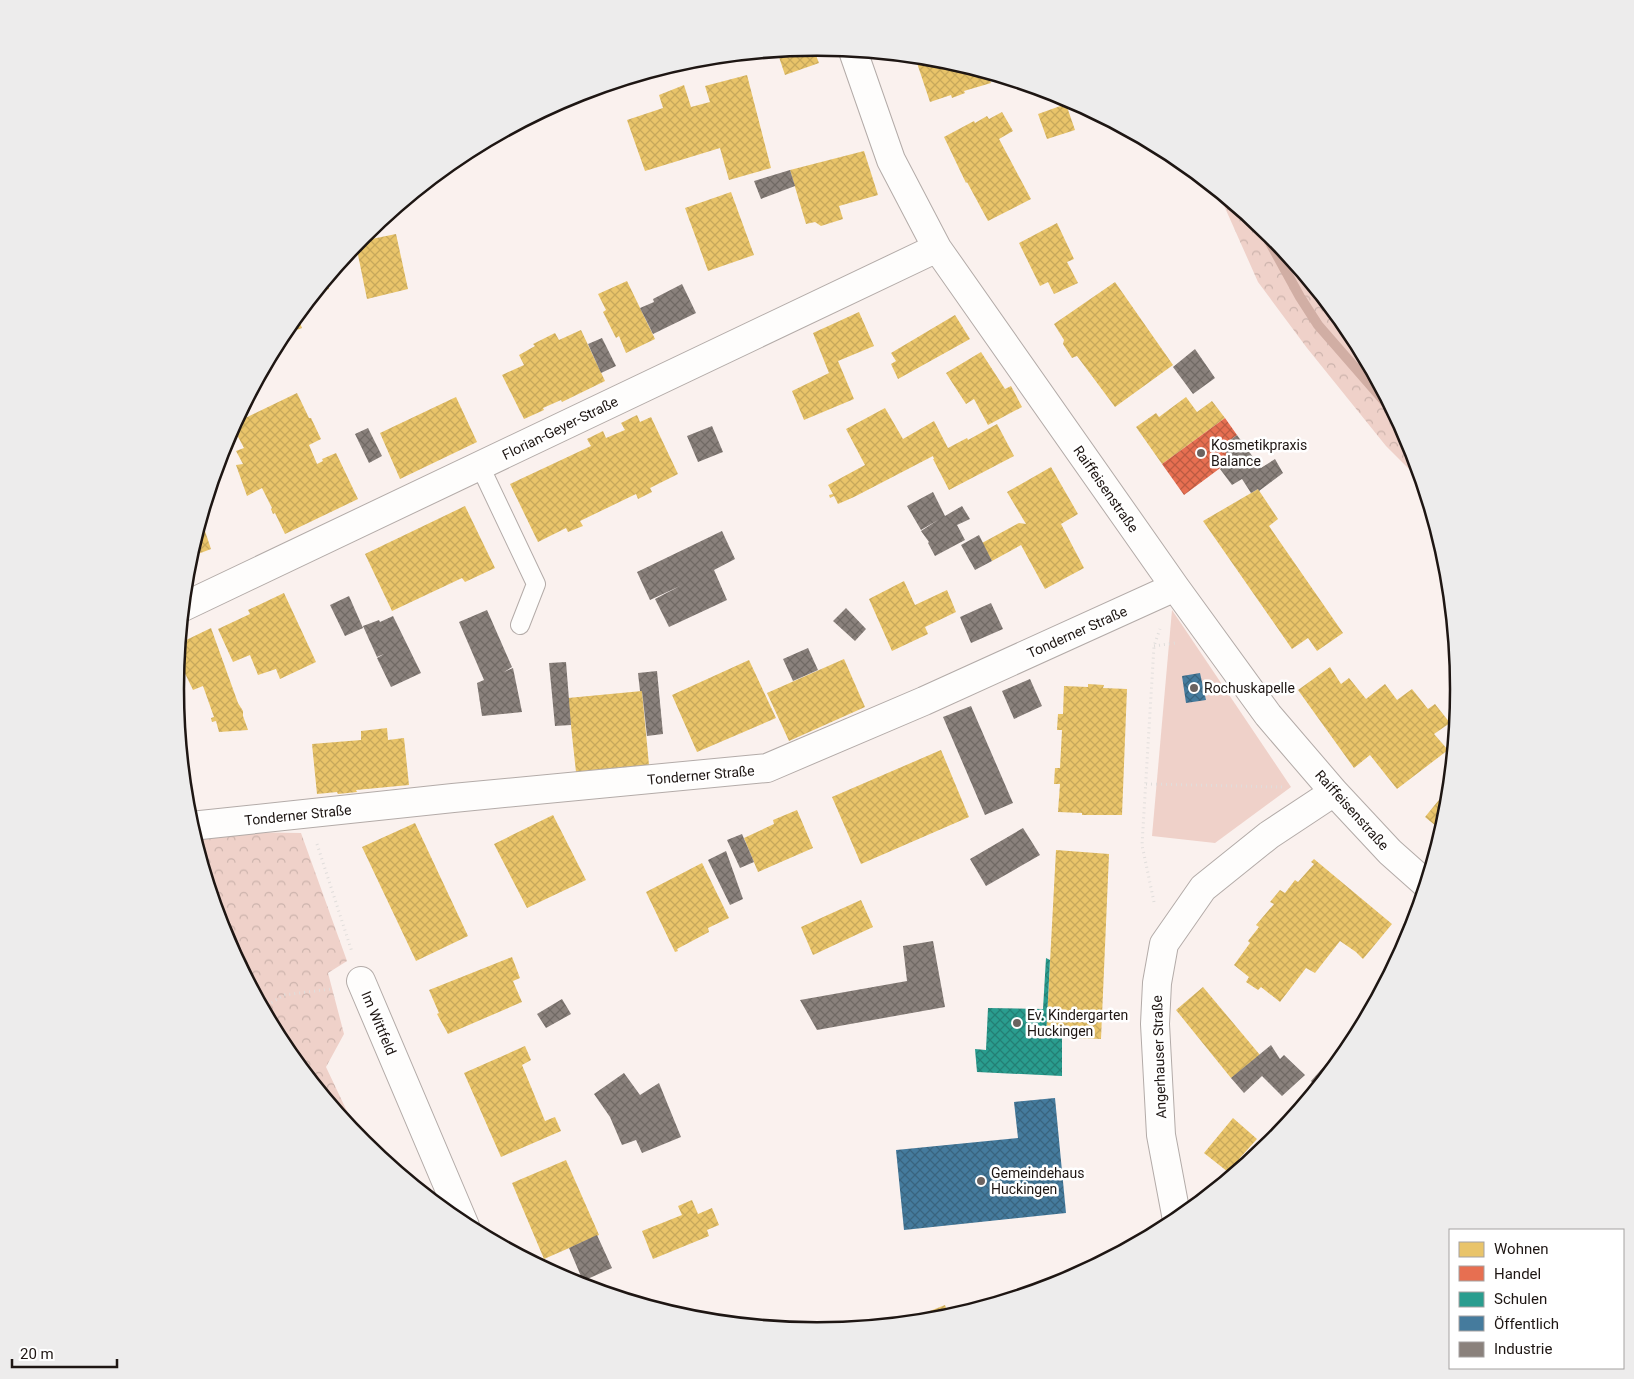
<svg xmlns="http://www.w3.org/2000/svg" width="1634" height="1379" font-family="Roboto,sans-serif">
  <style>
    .grass { fill: #efd1c9 }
    .park { fill: url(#park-crowns) }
    .homes { fill: url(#homes-cross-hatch) }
    .shops { fill: url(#shops-cross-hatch) }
    .schools { fill: url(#schools-cross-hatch) }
    .public { fill: url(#public-cross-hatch) }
    .industry { fill: url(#industry-cross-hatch) }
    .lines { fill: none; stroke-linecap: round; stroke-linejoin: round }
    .stream { stroke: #d1aea4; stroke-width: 10 }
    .service-casing { stroke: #b3aba8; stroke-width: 20 }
    .minor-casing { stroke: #b3aba8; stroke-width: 30 }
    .path { stroke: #e0dddb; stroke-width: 3; stroke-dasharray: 1 4; stroke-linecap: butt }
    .service { stroke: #fefdfc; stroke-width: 18 }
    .minor { stroke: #fefdfc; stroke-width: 28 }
    .poi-dot { fill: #6b6360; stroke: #fff; stroke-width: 2 }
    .labels { text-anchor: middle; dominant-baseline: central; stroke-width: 5; stroke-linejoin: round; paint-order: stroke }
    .street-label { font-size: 14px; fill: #1e1613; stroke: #fff }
    .poi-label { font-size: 14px; fill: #1e1613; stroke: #fff; text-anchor: start }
    .rim { fill: none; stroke: #1e1613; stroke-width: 2.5 }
  </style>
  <defs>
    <pattern id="park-crowns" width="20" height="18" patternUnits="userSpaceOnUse" patternTransform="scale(1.25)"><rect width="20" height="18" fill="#efd1c9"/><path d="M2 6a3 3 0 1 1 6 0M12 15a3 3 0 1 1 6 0" fill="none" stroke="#ccb3ac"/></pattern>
    <pattern id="homes-cross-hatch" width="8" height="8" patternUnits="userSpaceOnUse" patternTransform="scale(1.25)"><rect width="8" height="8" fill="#e9c46a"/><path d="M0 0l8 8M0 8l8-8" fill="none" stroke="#c7a85b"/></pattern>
    <pattern id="shops-cross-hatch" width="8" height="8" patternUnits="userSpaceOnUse" patternTransform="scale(1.25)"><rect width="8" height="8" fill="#e76f51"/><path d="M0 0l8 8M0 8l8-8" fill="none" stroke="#bb5a42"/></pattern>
    <pattern id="schools-cross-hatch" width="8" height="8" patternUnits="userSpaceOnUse" patternTransform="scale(1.25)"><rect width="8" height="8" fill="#2a9d8f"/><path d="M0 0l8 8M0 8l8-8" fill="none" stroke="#237f74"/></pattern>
    <pattern id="public-cross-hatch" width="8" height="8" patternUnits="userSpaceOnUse" patternTransform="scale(1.25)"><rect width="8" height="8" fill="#457b9d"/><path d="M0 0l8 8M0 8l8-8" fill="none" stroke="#39647f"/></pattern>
    <pattern id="industry-cross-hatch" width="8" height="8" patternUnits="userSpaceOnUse" patternTransform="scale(1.25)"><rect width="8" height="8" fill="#8a817c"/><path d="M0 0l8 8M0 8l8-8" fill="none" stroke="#706964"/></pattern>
  </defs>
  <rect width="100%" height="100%" fill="#faf1ee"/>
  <path class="grass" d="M1172,610L1291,787L1215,843L1152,836Z"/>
  <path class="park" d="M1218,192L1271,236L1351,333L1410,444L1422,482L1386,446L1307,348L1258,282Z
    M239,832L301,833L347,961L328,973L344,1034L326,1067L362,1143L283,1046L224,935L194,837Z"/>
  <path class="homes" d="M813,48L819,63L785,75L777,51Z
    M723,57V58L654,73V71L692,60Z
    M915,57L943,60L987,73L991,83L964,91L965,93L952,98L951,95L930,102Z
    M747,75L771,168L729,180L720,148L645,171L627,120L663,108L659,95L684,85L691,107L710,102L705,86Z
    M1066,104L1075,130L1047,139L1038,114Z
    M1002,112L1013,131L999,139L1031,199L988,221L967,182L966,183L944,137L974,121L975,123L987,116L989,119Z
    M864,151L878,195L839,206L843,219L821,226L815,222L806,224L790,170Z
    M731,192L754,255L708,271L685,208Z
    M1057,223L1074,259L1067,262L1078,283L1054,294L1048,282L1040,286L1019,243Z
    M396,234L408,289L367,299L356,245L357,242Z
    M326,280L329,289L315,294Z
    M627,281L655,339L626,353L619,336L616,338L603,312L606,310L598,294Z
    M1115,282L1173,365L1115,407L1077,356L1072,358L1063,344L1064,340L1054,324Z
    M859,312L874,346L838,361L854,399L804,420L792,391L829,373L813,333Z
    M955,315L970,339L898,379L891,364L896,361L891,353Z
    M297,316L302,328L282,335L283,333Z
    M581,330L605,381L562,402L561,400L543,408L544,410L524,419L502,375L524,365L519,355L535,346L533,344L555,333L559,340Z
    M981,352L1005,389L1011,386L1022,407L988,425L974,399L966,404L946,373Z
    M297,393L309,418H311L321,439L309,445L317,464L323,461L322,459L336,453L358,499L285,534L275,513L273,514L271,509L272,508L262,488L247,496L236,465L243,464L236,451L244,448L233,427L235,423Z
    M456,397L477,442L400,479L380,433Z
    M1186,397L1197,412L1212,401L1225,418L1162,464L1136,427L1156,413L1159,417Z
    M885,408L903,439L934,421L948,448L967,438L968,440L997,424L1014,456L949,490L933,459H934L933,456L854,497L838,504L834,496L830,498L829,495L833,494L828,485L865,465L846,429Z
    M637,415L640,422L651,417L678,474L650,488L652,492L638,499L636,494L580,521L583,526L568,532L566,528L538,542L510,484L591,446L587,439L603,431L606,438L625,430L621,423Z
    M1051,467L1078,514L1061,524L1084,568L1045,589L1021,545L992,561L982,543L1019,523L1026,524L1007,492Z
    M1258,489L1278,519L1269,526L1343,633L1317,651L1308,638L1292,649L1203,521Z
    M465,506L495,568L465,582L462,578L392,611L365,554Z
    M201,519L211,549L190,557L200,522Z
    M904,581L915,605L947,590L956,612L925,627L928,634L892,651L869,599Z
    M284,593L316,662L280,679L276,669L258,675L250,655L233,662L218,629L250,614L248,610Z
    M211,628L238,703L243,711V716L248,730L219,732L216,721L212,722L211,718L214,717L203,686L193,690L178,659L180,643Z
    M844,659L865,707L789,741L767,693Z
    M749,660L776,718L697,752L672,695Z
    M1330,667L1341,684L1349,678L1366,699L1385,684L1397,700L1412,689L1428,709L1435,704L1450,723L1434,734L1448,750L1397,789L1370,755L1354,768L1298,690Z
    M1088,684L1104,685L1103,688L1127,689L1122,815H1082V813L1058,812L1060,784H1054L1055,768H1060L1062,730H1057L1058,714H1063L1064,686L1088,687Z
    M642,691L649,765L576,772L568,698Z
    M387,728L388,740L404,738L409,785L356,790L357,792L338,794L337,792L317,794L312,744L361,740V731Z
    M941,750L969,817L861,864L832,797Z
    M1447,790L1449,792L1447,815L1442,831L1425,817Z
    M797,810L813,848L758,872L744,838L774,824L773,820Z
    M553,815L586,880L527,908L494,844Z
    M415,823L468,936L416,961L362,847Z
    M1056,850L1109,854L1101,1039L1046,1037Z
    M1314,859L1392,924L1363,959L1356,952L1340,941L1315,973L1306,968L1280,1002L1261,987L1258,990L1246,982L1249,977L1234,965L1250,943L1248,941L1259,927L1256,925L1274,904L1270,902L1280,890L1285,893L1295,880L1298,882L1314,864L1311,862Z
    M702,863L729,918L708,928L709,932L677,949L678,951L675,952L646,892Z
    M861,900L873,927L813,955L801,927Z
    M512,957L520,978L513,981L522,1002L448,1034L437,1014L439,1013L429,990Z
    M1203,987L1260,1055L1231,1078L1176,1010Z
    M525,1046L531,1060L522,1065L545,1121L555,1117L561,1131L501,1157L464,1073Z
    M1233,1118L1257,1139L1239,1159L1245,1165L1214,1190L1228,1172L1204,1153Z
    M566,1160L599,1235L544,1259L512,1183Z
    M692,1200L698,1214L712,1208L719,1225L707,1230L709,1236L653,1259L642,1231L682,1215L678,1206Z
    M616,1290L619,1297L607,1294Z
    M945,1305L949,1317L942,1319L897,1324Z"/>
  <path class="shops" d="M1225,418L1237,435L1222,446L1231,460L1184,495L1162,464Z"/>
  <path class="schools" d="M1046,958L1050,960L1046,1037L1062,1038V1076L977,1072L975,1049L986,1050L988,1008L1043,1009Z"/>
  <path class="public" d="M1200,673L1206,700L1186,703L1182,676Z
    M1055,1098L1066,1213L904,1230L896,1150L1018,1138L1014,1102Z"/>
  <path class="industry" d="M790,170L795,186L761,199L754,181Z
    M682,284L696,313L653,334L640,308L654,302L653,299Z
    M602,338L616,366L601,373L588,344Z
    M1195,349L1215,378L1193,394L1173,367Z
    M712,426L723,452L698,462L687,436Z
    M368,428L382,456L369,463L355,434Z
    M1237,435L1261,468L1275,459L1283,473L1259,491L1258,489L1251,493L1242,479L1232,485L1220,469L1231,460L1222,446Z
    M933,492L945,516L962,506L970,519L957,525L965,540L935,556L928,543L929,542L921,531L938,520L921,530L907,506Z
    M722,531L735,559L714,570L727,600L669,627L655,599L680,586L650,600L637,572Z
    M979,535L992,561L975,570L961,545Z
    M349,596L363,628L345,636L330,605Z
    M991,603L1003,629L971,643L960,617Z
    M846,608L866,629L855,641L833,621Z
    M487,610L512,667L504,672L513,668L522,712L482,716L477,683L484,680L459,622Z
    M393,616L421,673L391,687L377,658L384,654L377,657L363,626L379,620L380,622Z
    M808,648L818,670L793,681L783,659Z
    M566,662L571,725L555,726L549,663Z
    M657,671L663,734L647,736L642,691H640L638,673Z
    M1030,679L1042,706L1014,719L1002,691Z
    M971,706L1013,803L985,815L943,717Z
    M1023,828L1040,855L986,886L970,859Z
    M742,834L754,862L740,868L727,840Z
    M726,851L743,899L730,905L708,860Z
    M933,941L945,1007L817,1030L800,1000L907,981L903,946Z
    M562,999L571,1014L546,1028L537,1014Z
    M1344,1044L1348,1049L1317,1087L1311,1081Z
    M1271,1045L1280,1059L1284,1055L1305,1075L1282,1096L1262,1076L1244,1093L1231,1078Z
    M624,1073L640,1095L659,1083L681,1137L642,1153L636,1140L622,1145L610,1117L594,1094Z
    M597,1235L612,1268L583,1281L569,1248Z"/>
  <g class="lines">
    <path class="stream" d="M1262,228L1300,297L1318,325L1392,410"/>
    <defs>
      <path id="service" d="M480,466L536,584L520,625"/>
      <path id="minor" d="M853,51L891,160L937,248L1175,587L1268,715L1334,792L1390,852L1426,884
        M183,607L937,248
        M191,826L453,798L767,768L924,701L1175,587
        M361,981L465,1226
        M1177,1220L1161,1135L1155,1024L1157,983L1164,944L1203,888L1269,835L1334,792"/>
    </defs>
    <use href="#service" class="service-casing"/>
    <use href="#minor" class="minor-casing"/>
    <path class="path" d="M1154,646L1175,643
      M1146,784L1282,787
      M317,844L352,952
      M1154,902L1142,845L1154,646L1160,629
      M263,1008L284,995L331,989"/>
    <use href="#service" class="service"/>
    <use href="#minor" class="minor"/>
  </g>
  <g class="poi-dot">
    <circle cx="1201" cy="453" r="5"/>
    <circle cx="1194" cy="688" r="5"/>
    <circle cx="1017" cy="1023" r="5"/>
    <circle cx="981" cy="1181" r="5"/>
  </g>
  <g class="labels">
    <g class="street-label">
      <text transform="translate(560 428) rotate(-26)">Florian-Geyer-Straße</text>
      <text transform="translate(1106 489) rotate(55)">Raiffeisenstraße</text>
      <text transform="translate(1077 632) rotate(-24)">Tonderner Straße</text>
      <text transform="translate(701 775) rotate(-5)">Tonderner Straße</text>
      <text transform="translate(1352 810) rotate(48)">Raiffeisenstraße</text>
      <text transform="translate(298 815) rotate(-6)">Tonderner Straße</text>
      <text transform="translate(379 1023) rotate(67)">Im Wittfeld</text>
      <text transform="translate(1159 1057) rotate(-92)">Angerhauser Straße</text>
    </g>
    <g class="poi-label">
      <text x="1211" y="445">Kosmetikpraxis<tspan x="1211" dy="16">Balance</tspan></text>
      <text x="1204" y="688">Rochuskapelle</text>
      <text x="1027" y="1015">Ev. Kindergarten<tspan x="1027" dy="16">Huckingen</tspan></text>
      <text x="991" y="1173">Gemeindehaus<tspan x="991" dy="16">Huckingen</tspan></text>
    </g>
  </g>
  <path d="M0 0H1634V1379H0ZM184 689a633 633 0 1 1 1266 0a633 633 0 1 1-1266 0Z" fill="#edecec" fill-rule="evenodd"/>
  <path class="rim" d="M184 689a633 633 0 1 1 1266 0a633 633 0 1 1-1266 0Z"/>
  <rect x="1449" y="1229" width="175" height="140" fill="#ffffff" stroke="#a5a2a1"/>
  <rect x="1459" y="1242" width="25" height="15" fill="#e9c46a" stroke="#a5a2a1"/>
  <text x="1494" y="1254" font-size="15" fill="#1e1613">Wohnen</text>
  <rect x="1459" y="1266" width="25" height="15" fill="#e76f51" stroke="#a5a2a1"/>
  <text x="1494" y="1279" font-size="15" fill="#1e1613">Handel</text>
  <rect x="1459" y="1292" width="25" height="15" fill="#2a9d8f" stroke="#a5a2a1"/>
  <text x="1494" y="1304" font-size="15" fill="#1e1613">Schulen</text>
  <rect x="1459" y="1316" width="25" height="15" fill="#457b9d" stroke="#a5a2a1"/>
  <text x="1494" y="1329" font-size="15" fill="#1e1613">Öffentlich</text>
  <rect x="1459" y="1342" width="25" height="15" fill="#8a817c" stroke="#a5a2a1"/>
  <text x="1494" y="1354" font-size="15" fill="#1e1613">Industrie</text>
  <path d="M12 1359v8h105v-8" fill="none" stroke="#1e1613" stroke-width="2.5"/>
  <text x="20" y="1359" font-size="15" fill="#1e1613" stroke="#ffffff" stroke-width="4" paint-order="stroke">20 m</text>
</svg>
